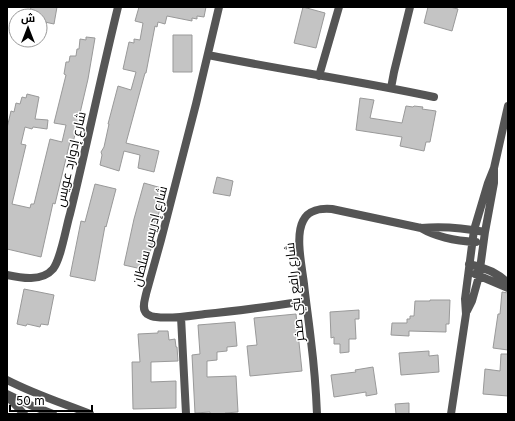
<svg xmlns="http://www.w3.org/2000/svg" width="515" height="421" font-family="Inter,Cairo,sans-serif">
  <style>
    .building { fill: #c4c4c4; stroke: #999 }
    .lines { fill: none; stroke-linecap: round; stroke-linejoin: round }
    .street { stroke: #555; stroke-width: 8 }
    .labels { text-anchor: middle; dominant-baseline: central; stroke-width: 3; stroke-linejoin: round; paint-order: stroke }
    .street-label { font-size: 13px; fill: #000; stroke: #fff }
  </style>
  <rect width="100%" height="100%" fill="#fff"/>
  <path class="building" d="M31,7H57L54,24L40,21V16H29Z
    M139,7H206L204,17L197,16V19L192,18V21L167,16L165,24L158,22L157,27L155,26L146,73H145L126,143L159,151L154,172L138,168L140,155L124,151L119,171L100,165L102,155L101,152L104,147L109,124H108L118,86L131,90L136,72L123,69L129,42L134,43V39L140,40L143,23L135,21Z
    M303,7L325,13L316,48L294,43Z
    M428,7H450L458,9L452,31L424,23Z
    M173,35H192V72H173Z
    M86,37L95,38L88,79L73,143L70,142L55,204L53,203L41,257L7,249V128L11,111L14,112L16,103L20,104L22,97L26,98L27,94L39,97L35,119L48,120L47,129L33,127L32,129L25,127L21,144L26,145L12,204L30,208L31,204H34L50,139L62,142L66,125L54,123L66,75L64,74L66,62H69L70,56H76L77,49H79L80,39L86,40Z
    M360,98L374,100L370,118L402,123L406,106L413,107L414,106L423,107L422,109L436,111L430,142H426L424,151L400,146L402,137L356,130Z
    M217,177L233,181L230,196L213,193Z
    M144,183L165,189L153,236H154L146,270L124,265L134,219Z
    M95,184L116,189L106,227L105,226L95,281L70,276L81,221L85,222Z
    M24,289L54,295L48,325L41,324L40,327L27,324L26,326L17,324Z
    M502,292L508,293V350L493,348L498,314H500Z
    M430,300H450L449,324H446V332L409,331V336L391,335L392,323H407V319H410V316H414L415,301H430Z
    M359,310V319H355L356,339H349V352L340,353V344H334V337L331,338L330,312Z
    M296,314L302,371L250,376L247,346L257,345L254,318Z
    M235,322L237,346L227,347V351L217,352V360L207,361V377L236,376L238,412L225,413V414H210V412L195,413L192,355L200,354L198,325Z
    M158,331H168L169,340L175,339L176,347H177L178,361L151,362V382L176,381V408L133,409L132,362H140L138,334L158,333Z
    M429,351V356L438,355L439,372L401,375L399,353Z
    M501,354H508V396L483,394L485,369L500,371Z
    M373,367L377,394L366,396V392L334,397L331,375L356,372L355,370Z
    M409,403V414H396L395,404Z"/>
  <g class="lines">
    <path class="street" d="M219,7L196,104L161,240L146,294C145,300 141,309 147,314C150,316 153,317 156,317C172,319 189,316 205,314C239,311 272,306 306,301
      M208,55C283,70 359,81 434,97
      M319,76L339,7
      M391,88L394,72L410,7
      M421,228C438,238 457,241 476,242
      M469,264C483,267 498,273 508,283
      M475,274L508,288
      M7,275C21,278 42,282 53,269C61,259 66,227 70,214C87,145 101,76 118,7
      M467,311L472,301L479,276L485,232L494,183V168L508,106
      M181,317L186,414
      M7,380C34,394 62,403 90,414
      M7,394L30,405L53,414
      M8,397L24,414
      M317,414C316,390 314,365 311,341C309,322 306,303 304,284C302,267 295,236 303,221C308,210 321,208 332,209L421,228C442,226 464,228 485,232
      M451,414L466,314L465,299L474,230L488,183L494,168"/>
  </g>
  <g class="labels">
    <g class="street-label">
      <text transform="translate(70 159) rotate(-77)">شارع إدوارد عويس</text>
      <text transform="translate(149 236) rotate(-75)">شارع إدريس سلطان</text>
      <text transform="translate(294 292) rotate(-96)">شارع رافع بني صخر</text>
    </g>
  </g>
  <rect width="515" height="421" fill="none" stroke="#000000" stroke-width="16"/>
  <g transform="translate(28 28)"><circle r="19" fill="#ffffff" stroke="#999999"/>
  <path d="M0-3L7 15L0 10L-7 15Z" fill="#000000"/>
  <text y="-6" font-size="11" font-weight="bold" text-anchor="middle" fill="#000000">ش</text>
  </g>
  <path d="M10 405v6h82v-6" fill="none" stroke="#000000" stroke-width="2"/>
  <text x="16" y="405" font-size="12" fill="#000000" stroke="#ffffff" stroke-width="3" paint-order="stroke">50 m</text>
</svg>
